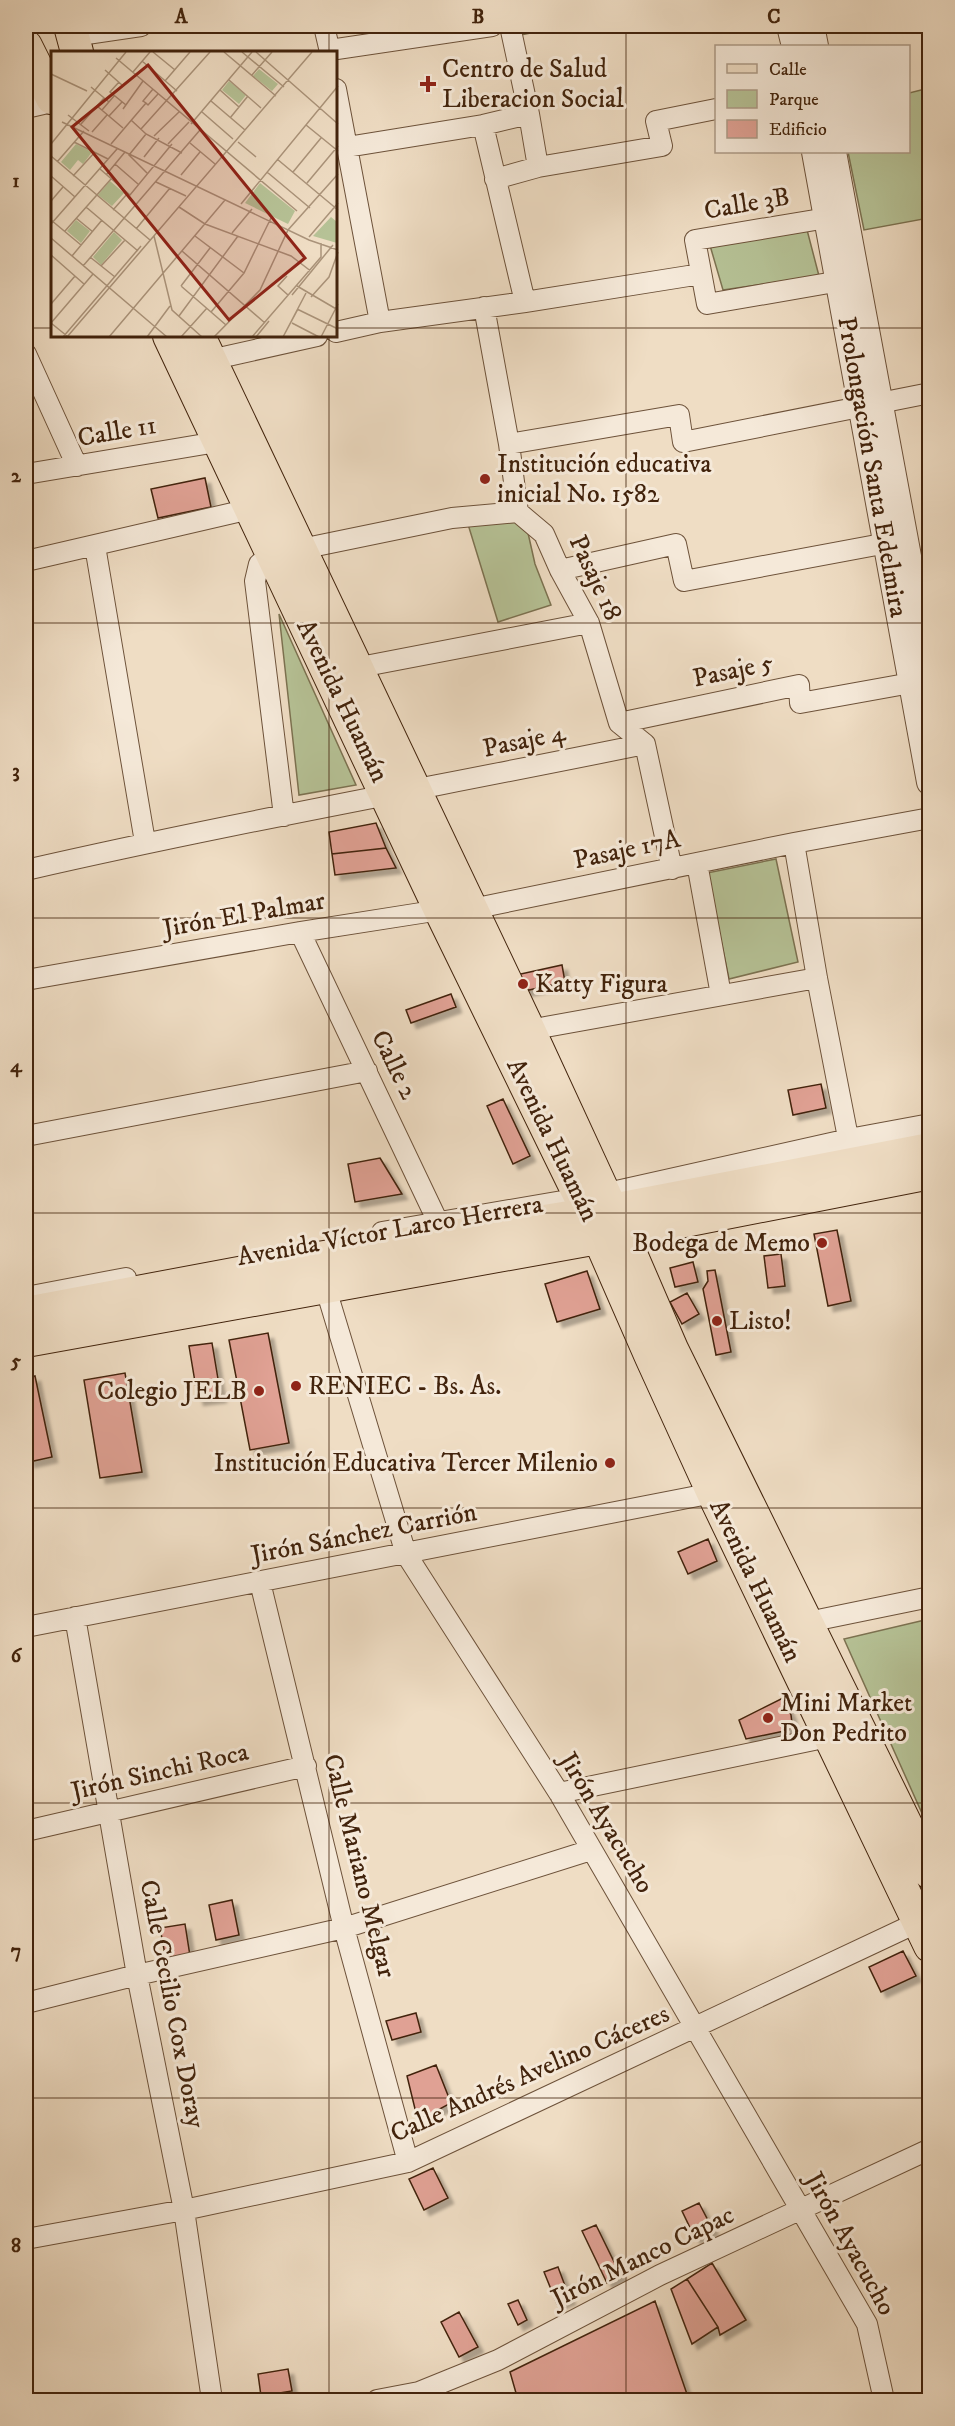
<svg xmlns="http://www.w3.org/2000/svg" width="955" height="2426" font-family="'IM FELL DW Pica',serif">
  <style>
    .green { fill: #b6c296; stroke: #7c7251; stroke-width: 1.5 }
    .building { fill: #e0a194; stroke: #42230c; stroke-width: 1.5; filter: url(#shadow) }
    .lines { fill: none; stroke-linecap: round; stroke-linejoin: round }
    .minor-casing { stroke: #6d523a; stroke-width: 22 }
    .tertiary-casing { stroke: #6d523a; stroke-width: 28 }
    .primary-casing { stroke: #42230c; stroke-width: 34 }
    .minor { stroke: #f5e9d9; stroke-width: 20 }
    .tertiary { stroke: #f5e9d9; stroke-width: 26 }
    .primary { stroke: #efddc4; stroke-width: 32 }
    .grid { fill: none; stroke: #42230c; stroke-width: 1.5; stroke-opacity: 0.55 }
    .poi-dot { fill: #8f2418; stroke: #f5e9d9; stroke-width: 2 }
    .labels { text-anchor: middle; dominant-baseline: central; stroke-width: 6; stroke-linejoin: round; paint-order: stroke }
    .poi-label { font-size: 26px; fill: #42230c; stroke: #f5e9d9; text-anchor: start }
    .street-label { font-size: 26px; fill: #42230c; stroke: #f5e9d9 }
    .inset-road { fill: none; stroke: #aa937a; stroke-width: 1.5 }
    .view { fill: #8f2418; fill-opacity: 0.15; stroke: #8f2418; stroke-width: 3 }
    .inset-edge { fill: none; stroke: #42230c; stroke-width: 3 }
    .neatline { fill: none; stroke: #42230c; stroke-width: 2 }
    .grid-label { font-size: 20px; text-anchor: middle; font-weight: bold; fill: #42230c }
  </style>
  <defs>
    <filter id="shadow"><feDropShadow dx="5.5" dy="5.5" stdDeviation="1.5" flood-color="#0004"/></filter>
  </defs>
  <rect width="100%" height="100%" fill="#efddc4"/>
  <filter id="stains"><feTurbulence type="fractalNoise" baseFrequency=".00333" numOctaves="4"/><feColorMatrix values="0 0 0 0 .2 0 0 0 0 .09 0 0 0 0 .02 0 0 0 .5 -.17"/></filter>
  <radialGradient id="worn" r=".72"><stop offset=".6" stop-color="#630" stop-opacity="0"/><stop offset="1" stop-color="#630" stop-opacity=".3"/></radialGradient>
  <path class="green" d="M518,26H565L520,35Z
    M929,88V218L864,230L848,152H908L909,93Z
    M806,226L819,276L723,290L709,242Z
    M514,520L528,533L535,564L551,605L498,622L467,521Z
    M279,614L356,785L299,795Z
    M776,859L798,962L729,979L707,873Z
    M929,1619H930L929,1829L844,1639Z"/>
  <path class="building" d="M205,478L211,507L158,518L151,489Z
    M376,823L386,848L332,854L329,832Z
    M386,848L396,868L335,875L332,854Z
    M562,965L565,982L520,992L516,975Z
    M451,994L456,1007L411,1023L406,1010Z
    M821,1084L826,1108L793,1115L788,1090Z
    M503,1099L530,1156L513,1164L487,1106Z
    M380,1158L402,1194L355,1202L348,1164Z
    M837,1230L851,1301L828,1306L814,1234Z
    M781,1254L785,1286L768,1288L764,1256Z
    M693,1262L698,1282L675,1287L670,1268Z
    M715,1270L731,1352L716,1355L703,1289L708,1281L707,1271Z
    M587,1271L600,1309L557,1322L545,1284Z
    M687,1293L699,1314L682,1324L670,1302Z
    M268,1333L289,1443L250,1450L229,1340Z
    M212,1343L221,1397L198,1400L189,1346Z
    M125,1373L142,1472L100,1478L84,1380Z
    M35,1376L52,1457L29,1462L26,1447V1378Z
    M708,1539L717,1561L688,1574L678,1552Z
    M783,1698L791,1715L792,1723L789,1730L746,1739L739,1720Z
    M232,1900L239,1935L216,1940L209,1905Z
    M185,1924L190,1956L166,1960L160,1928Z
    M903,1951L916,1976L881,1992L869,1967Z
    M416,2013L421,2032L392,2040L386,2021Z
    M436,2065L451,2103L425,2117L416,2113L407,2076Z
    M433,2168L448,2198L424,2210L409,2179Z
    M699,2203L713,2230L695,2238L682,2211Z
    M596,2225L621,2276L607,2283L582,2231Z
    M712,2263L746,2320L720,2335L718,2327L687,2279Z
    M558,2267L570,2299L557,2304L544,2272Z
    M687,2279L718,2327L692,2344L671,2289Z
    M518,2300L527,2320L518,2325L508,2304Z
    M655,2301L689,2400H518L510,2372Z
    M459,2312L478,2347L459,2357L441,2322Z
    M288,2369L292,2391L261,2396L258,2374Z"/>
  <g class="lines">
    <defs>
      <path id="minor" d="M324,26L330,52
        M510,26L529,114L538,167
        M73,36L141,26
        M330,50L492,26
        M336,89L380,322
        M26,108L52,102
        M483,125L525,302
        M347,147L483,125L529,114
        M495,179L538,167L662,146L656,121L716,109
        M839,216L695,240L707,304L852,279
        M484,307L509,444L518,512L544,534L560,570L589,623L619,723L645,744L672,869
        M336,332L380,322L525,302L701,274
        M26,354L77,466
        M201,362L317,336
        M509,444L679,415L683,442L930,393
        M26,474L217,442
        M95,546L145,842
        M26,561L250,509
        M560,570L676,544L684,581L898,541
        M355,668L589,623
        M619,723L799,685L800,703L911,683
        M284,816L255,581L259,564L272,555L452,518L518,512
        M794,843L817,978L851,1153
        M697,863L721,995
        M26,870C231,823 439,786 645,744
        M300,932L438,1222
        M26,980L300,932L440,910L472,909L794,843L930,818
        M529,1030L817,978
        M26,1136L367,1071
        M382,1232L603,1194L849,1139L930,1124
        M322,1276L406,1554L559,1793L867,2324L884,2400
        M26,1297L126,1278
        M260,1582L344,1928L408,2162
        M75,1617L137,1975L184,2210L212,2400
        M808,1622L930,1597
        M26,1627L713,1493L722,1487
        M559,1793L838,1735
        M26,1831L306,1766
        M26,2003L137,1975L344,1928L591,1850
        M26,2239L184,2210L408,2162L927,1918
        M377,2400L419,2392L498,2360L660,2275L930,2149"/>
      <path id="tertiary" d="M790,26L795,46
        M811,26L815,46
        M815,152L930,782
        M833,152L930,675"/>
      <path id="primary" d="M70,26L77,52
        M26,46L52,98
        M169,336L440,910L588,1213L651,1357L713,1493L930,1946
        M199,336L529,1030L612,1210L672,1349L930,1873
        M26,1313L318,1258L612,1210L930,1149
        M26,1341L598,1238L930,1173"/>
    </defs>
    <use href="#minor" class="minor-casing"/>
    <use href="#tertiary" class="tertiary-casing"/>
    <use href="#primary" class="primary-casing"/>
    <use href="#minor" class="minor"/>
    <use href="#tertiary" class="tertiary"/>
    <use href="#primary" class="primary"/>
  </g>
  <path class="grid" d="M329,26V52M626,26V2400M26,328H52M336,328H930M329,336V2400M26,623H930M26,918H930M26,1213H930M26,1508H930M26,1803H930M26,2098H930"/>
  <g class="poi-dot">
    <path d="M425 75h6v6h6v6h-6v6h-6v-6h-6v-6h6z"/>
    <circle cx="485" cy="479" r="6"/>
    <circle cx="523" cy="984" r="6"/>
    <circle cx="822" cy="1243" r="6"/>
    <circle cx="717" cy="1321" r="6"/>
    <circle cx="296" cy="1386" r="6"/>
    <circle cx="259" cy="1391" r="6"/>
    <circle cx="610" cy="1463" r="6"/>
    <circle cx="768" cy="1718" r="6"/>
  </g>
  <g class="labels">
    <g class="poi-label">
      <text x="442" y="69">Centro de Salud<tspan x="442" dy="30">Liberacion Social</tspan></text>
      <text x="497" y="464">Institución educativa<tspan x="497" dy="30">inicial No. 1582</tspan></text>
      <text x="535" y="984">Katty Figura</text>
      <text x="810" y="1243" text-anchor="end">Bodega de Memo</text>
      <text x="729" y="1321">Listo!</text>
      <text x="308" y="1386">RENIEC - Bs. As.</text>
      <text x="247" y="1391" text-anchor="end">Colegio JELB</text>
      <text x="598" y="1463" text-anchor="end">Institución Educativa Tercer Milenio</text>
      <text x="780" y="1703">Mini Market<tspan x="780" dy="30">Don Pedrito</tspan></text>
    </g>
    <g class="street-label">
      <text transform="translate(747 204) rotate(-10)">Calle 3B</text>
      <text transform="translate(117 432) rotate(-10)">Calle 11</text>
      <text transform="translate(872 467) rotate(80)">Prolongación Santa Edelmira</text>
      <text transform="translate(595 578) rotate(65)">Pasaje 18</text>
      <text transform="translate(733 671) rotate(-12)">Pasaje 5</text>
      <text transform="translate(342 701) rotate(64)">Avenida Huamán</text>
      <text transform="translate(524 741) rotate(-12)">Pasaje 4</text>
      <text transform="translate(627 850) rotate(-12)">Pasaje 17A</text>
      <text transform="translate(244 915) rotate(-10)">Jirón El Palmar</text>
      <text transform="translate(394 1065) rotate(64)">Calle 2</text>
      <text transform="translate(552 1140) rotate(64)">Avenida Huamán</text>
      <text transform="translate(390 1231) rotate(-10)">Avenida Víctor Larco Herrera</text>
      <text transform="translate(364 1534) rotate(-11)">Jirón Sánchez Carrión</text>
      <text transform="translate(755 1581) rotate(64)">Avenida Huamán</text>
      <text transform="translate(160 1772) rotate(-13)">Jirón Sinchi Roca</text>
      <text transform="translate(606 1823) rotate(59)">Jirón Ayacucho</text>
      <text transform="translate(359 1866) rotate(76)">Calle Mariano Melgar</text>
      <text transform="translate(172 2004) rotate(79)">Calle Cecilio Cox Doray</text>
      <text transform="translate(530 2074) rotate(-24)">Calle Andrés Avelino Cáceres</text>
      <text transform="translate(850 2244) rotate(61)">Jirón Ayacucho</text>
      <text transform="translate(643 2257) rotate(-26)">Jirón Manco Capac</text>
    </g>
  </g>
  <g transform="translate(51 51)">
    <rect width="286" height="286" fill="#efddc4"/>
    <path d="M208,18L227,33L221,40L202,25ZM178,30L195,44L188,53L171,39ZM25,93L41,101L32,113L27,109L19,119L10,111ZM59,130L73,142L61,155L47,144ZM209,132L244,160L237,173L194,152ZM280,166L286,171V192L262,185ZM25,169L39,180L30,192L16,180ZM63,181L71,189L50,214L42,206Z" fill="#b6c296"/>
    <path class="inset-road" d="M102,1L124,19M173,1L225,45M191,1L233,36M205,1L287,73M65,7L246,160M91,10L126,40M54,19L71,34M82,21L99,1M0,23L36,40M201,24L221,1M178,29L210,57M114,30L139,1M68,31L59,41L75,54M40,36L58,51M102,38L92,50L95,52L97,54L107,43M169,39L188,56M160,50L194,79M46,55L72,77M72,58L92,30M51,59L63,45M151,61L182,88M17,64L38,80M58,65L71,51M179,67L197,45M80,69L95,83L131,102M11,71L258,189L287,199M30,73L53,47M140,73L201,1M255,74L287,100M90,78L159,1M41,81L56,64M95,83L78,104L96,122M103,85L128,61M23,91L57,108M187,91L205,106M139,92L164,113M0,93L75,1M60,93L95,52M117,93L138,71M0,105L99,189M93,106L108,87M226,108L287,159M6,111L33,80M64,113L87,133M49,118L79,144L121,93M216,121L259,157M242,121L270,87M55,124L74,101M130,124L149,101M0,125L24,146M22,125L44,101M105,131L135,145M256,132L287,95M0,150L12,136M190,153L287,35M35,156L87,200M128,156L154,173L240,205L261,221M62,159L77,142M25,167L42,181M0,169L30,194M0,173L66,98M85,178L119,137M14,180L60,128M181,182L201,158M103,185L121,259L151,286M144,185L193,222M258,186L287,152M0,187L116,286M131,200L214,272M0,204L33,233M21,205L51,169M39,206L64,226M32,215L149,79M50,215L74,189M236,225L227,235L237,244M130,235L175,274M130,235L159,197M246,235L287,259M241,244L282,194M260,246L278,226L287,201M0,253L24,225M246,258L287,278M160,261L193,222L220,167M128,265L187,185M0,272L42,223M0,272L16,285M241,272L268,286M12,286L90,195M16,286L261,1M58,286L174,149M96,286L119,255M130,286L156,257M163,286L209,239L237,179L287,123M201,286L270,206V192M205,286L218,270M232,286L255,242M232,286L247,258M270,286L287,253"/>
    <path class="view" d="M97,14L254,207L178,269L21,76Z"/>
    <rect width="286" height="286" class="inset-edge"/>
  </g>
  <rect width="955" height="2426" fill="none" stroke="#efddc4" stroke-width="66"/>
  <rect x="715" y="45" width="195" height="108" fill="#f5e9d9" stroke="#ad9a87" stroke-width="1.5"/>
  <rect x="727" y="64" width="30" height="9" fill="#efddc4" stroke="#ad9a87" stroke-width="1.5"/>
  <text x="769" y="75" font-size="18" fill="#42230c">Calle</text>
  <rect x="727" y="90" width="30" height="18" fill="#b6c296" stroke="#ad9a87" stroke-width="1.5"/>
  <text x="769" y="105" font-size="18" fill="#42230c">Parque</text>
  <rect x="727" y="120" width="30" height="18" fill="#e0a194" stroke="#ad9a87" stroke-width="1.5"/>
  <text x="769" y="135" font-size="18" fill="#42230c">Edificio</text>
  <rect x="33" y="33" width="889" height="2360" class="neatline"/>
  <g class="grid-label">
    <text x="181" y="23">A</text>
    <text x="478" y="23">B</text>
    <text x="774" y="23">C</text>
    <text x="16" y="187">1</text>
    <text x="16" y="482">2</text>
    <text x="16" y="777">3</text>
    <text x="16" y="1072">4</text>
    <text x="16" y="1367">5</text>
    <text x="16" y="1662">6</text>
    <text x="16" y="1957">7</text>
    <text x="16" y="2252">8</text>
  </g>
  <rect width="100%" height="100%" filter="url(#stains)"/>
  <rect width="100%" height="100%" fill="url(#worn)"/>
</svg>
